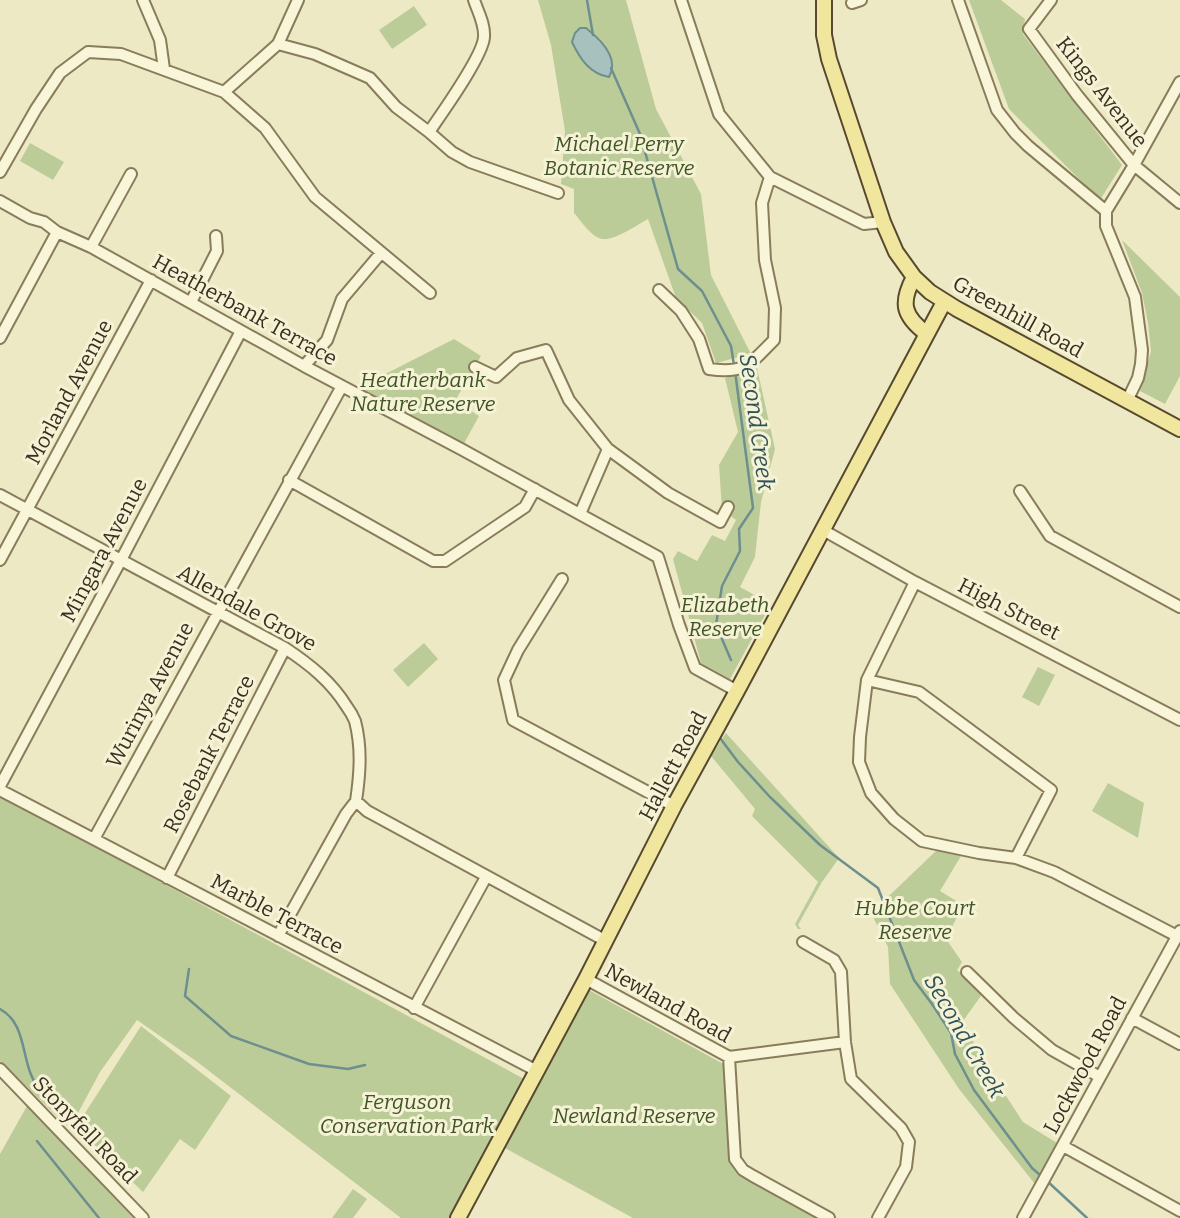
<svg xmlns="http://www.w3.org/2000/svg" width="1180" height="1218" font-family="Bitter,serif">
  <style>
    .green { fill: #bccc99 }
    .water { fill: #a7c1be; stroke: #6d8f8d; stroke-width: 2 }
    .lines { fill: none; stroke-linecap: round; stroke-linejoin: round }
    .stream { stroke: #6d8f8d; stroke-width: 2.5 }
    .minor-casing { stroke: #897c5b; stroke-width: 14 }
    .major-casing { stroke: #56492f; stroke-width: 18 }
    .minor { stroke: #f8f5d8; stroke-width: 10 }
    .major { stroke: #f0e69e; stroke-width: 14 }
    .labels { text-anchor: middle; dominant-baseline: central; stroke-width: 6; stroke-linejoin: round; paint-order: stroke }
    .street-label { font-size: 21px; fill: #39301f; stroke: #f5f2d5 }
    .park-label { font-size: 21px; font-style: italic; fill: #405526; stroke: #f5f2d5 }
    .water-label { font-size: 23px; font-style: italic; fill: #2f5358; stroke: #f5f2d5 }
  </style>
  <rect width="100%" height="100%" fill="#eee9c5"/>
  <path class="green" d="M538,0H626L656,109L701,194L711,275L751,354L716,363L702,323L676,298L648,219C637,225 616,240 603,239C592,238 581,221 574,213V189L561,184L565,131L551,45Z
    M969,0H1001L1025,19L1023,34L1122,165L1100,200L1009,109Z
    M414,6L427,25L392,49L379,30Z
    M30,143L64,162L53,180L20,161Z
    M1122,240L1180,297V376L1165,404L1140,391L1151,351L1148,323L1142,293Z
    M454,339L481,356L455,401L479,416L461,449L352,391Z
    M757,368L775,449L761,502L755,557L740,587L771,604L730,679L701,663L673,559L678,551L697,561L712,535L725,541L736,520L722,510L719,465L738,432L725,378Z
    M424,643L438,659L408,687L393,670Z
    M1038,667L1055,675L1039,706L1022,697Z
    M726,733L839,858L822,882L798,925L801,929H798L795,924L818,882L752,816L755,809L711,756Z
    M1108,783L1144,803L1138,838L1092,811Z
    M0,795L526,1080L455,1218H401L196,1061L137,1020L100,1072L70,1128L64,1123L0,1061Z
    M937,850L961,856L940,891L963,905L946,939L962,962L957,970L983,993L963,1021L982,1059L1023,1122L1057,1143L1035,1184L959,1089L890,984L888,947L871,913Z
    M589,990L727,1066L730,1153L743,1176L820,1218H633L503,1147Z
    M141,1026L231,1096L195,1150L180,1139L143,1192L76,1127Z
    M27,1106L133,1218H0V1154Z
    M353,1189L367,1199L353,1218H332Z"/>
  <path class="water" d="M586,28C600,39 620,58 609,77C590,74 580,59 572,42L575,33L580,28Z"/>
  <g class="lines">
    <path class="stream" d="M587,0L593,35
      M611,68L640,134L678,269L702,291L731,346L734,365
      M731,660L716,625L722,586L740,551L739,529L753,508L735,371
      M728,723L720,738L738,762L770,797L820,845L878,888L914,980L932,1004L951,1033L955,1054L974,1090L1032,1168L1041,1176
      M189,969L185,996L231,1036L309,1064L348,1069L365,1065
      M0,1009C23,1021 22,1050 30,1072C33,1080 38,1089 42,1097
      M37,1141L99,1218
      M1046,1180L1087,1218"/>
    <defs>
      <path id="minor" d="M143,0L160,40L164,69
        M681,0L719,114L770,177
        M958,0L997,110L1015,133L1028,146L1106,211V226L1135,297L1142,350L1141,364L1138,378L1127,401
        M1051,0L1029,29L1077,95L1134,165L1180,203
        M852,3L861,0
        M278,44L315,54L370,78L396,107L429,132L452,152L470,162L558,193
        M224,92L278,44L298,0
        M429,132C442,113 483,56 484,37C485,24 478,12 474,0
        M0,172L36,109L60,73L88,52L121,54L224,92L265,128L315,197L430,293
        M0,201L30,218L44,222L57,232L91,247L304,366L461,449L658,557L679,625L695,668L737,691
        M1106,211L1134,165L1180,82
        M91,247L131,174
        M659,290L681,311L699,339L709,369C745,374 749,365 774,340L775,308L765,260L762,203L770,177L864,224L883,222
        M191,302L217,251L216,236
        M0,338L57,232
        M304,366L327,340L342,299L381,253
        M475,367L496,377L517,358L546,350L569,400L608,449L668,493L720,522L728,507
        M289,480L433,561H445L525,507L535,489
        M1020,491L1050,536L1180,607
        M0,495L285,648C309,664 331,681 347,707C350,711 353,716 355,721C362,748 360,774 356,801L367,811L606,941
        M580,514L608,449
        M823,530L915,582L1180,720
        M0,560L151,280
        M562,579L518,650L504,680L513,720L674,806
        M915,582L867,680L860,737L859,762L871,793L894,819L922,841L979,853L1016,858L1054,872L1177,936
        M867,680L919,692L1051,790L1016,858
        M0,786L121,560L241,331
        M0,790L537,1071
        M94,839L342,386
        M167,878L285,648
        M278,936L346,814L356,801
        M803,942L834,960L841,972L845,1042L851,1079L901,1128L909,1142L906,1167L878,1218
        M967,972L1014,1018L1052,1050L1100,1077
        M586,979L729,1057L735,1159L743,1170L753,1176L829,1218
        M414,1008L486,877
        M1132,1018L1180,1044
        M729,1057L845,1042
        M0,1069L143,1218
        M1063,1146L1180,1211
        M1023,1218L1180,931"/>
      <path id="major" d="M824,0V35L829,59L883,222L896,252L914,277L930,292L957,309L1180,429
        M914,277C900,303 903,316 927,334
        M458,1218L586,979L674,806L737,691L944,302"/>
    </defs>
    <use href="#minor" class="minor-casing"/>
    <use href="#major" class="major-casing"/>
    <use href="#minor" class="minor"/>
    <use href="#major" class="major"/>
  </g>
  <g class="labels">
    <g class="street-label">
      <text transform="translate(1102 92) rotate(52)">Kings Avenue</text>
      <text transform="translate(245 310) rotate(29)">Heatherbank Terrace</text>
      <text transform="translate(1018 317) rotate(29)">Greenhill Road</text>
      <text transform="translate(69 392) rotate(-62)">Morland Avenue</text>
      <text transform="translate(104 550) rotate(-62)">Mingara Avenue</text>
      <text transform="translate(247 608) rotate(29)">Allendale Grove</text>
      <text transform="translate(1009 609) rotate(27)">High Street</text>
      <text transform="translate(150 695) rotate(-62)">Wurinya Avenue</text>
      <text transform="translate(209 754) rotate(-63)">Rosebank Terrace</text>
      <text transform="translate(673 766) rotate(-62)">Hallett Road</text>
      <text transform="translate(277 914) rotate(28)">Marble Terrace</text>
      <text transform="translate(668 1003) rotate(29)">Newland Road</text>
      <text transform="translate(1085 1065) rotate(-62)">Lockwood Road</text>
      <text transform="translate(85 1130) rotate(46)">Stonyfell Road</text>
    </g>
    <g class="park-label">
      <text x="619" y="144">Michael Perry<tspan x="619" dy="24">Botanic Reserve</tspan></text>
      <text x="423" y="380">Heatherbank<tspan x="423" dy="24">Nature Reserve</tspan></text>
      <text x="725" y="605">Elizabeth<tspan x="725" dy="24">Reserve</tspan></text>
      <text x="915" y="908">Hubbe Court<tspan x="915" dy="24">Reserve</tspan></text>
      <text x="407" y="1102">Ferguson<tspan x="407" dy="24">Conservation Park</tspan></text>
      <text x="634" y="1116">Newland Reserve</text>
    </g>
    <g class="water-label">
      <text transform="translate(757 422) rotate(82)">Second Creek</text>
      <text transform="translate(965 1036) rotate(60)">Second Creek</text>
    </g>
  </g>
</svg>
